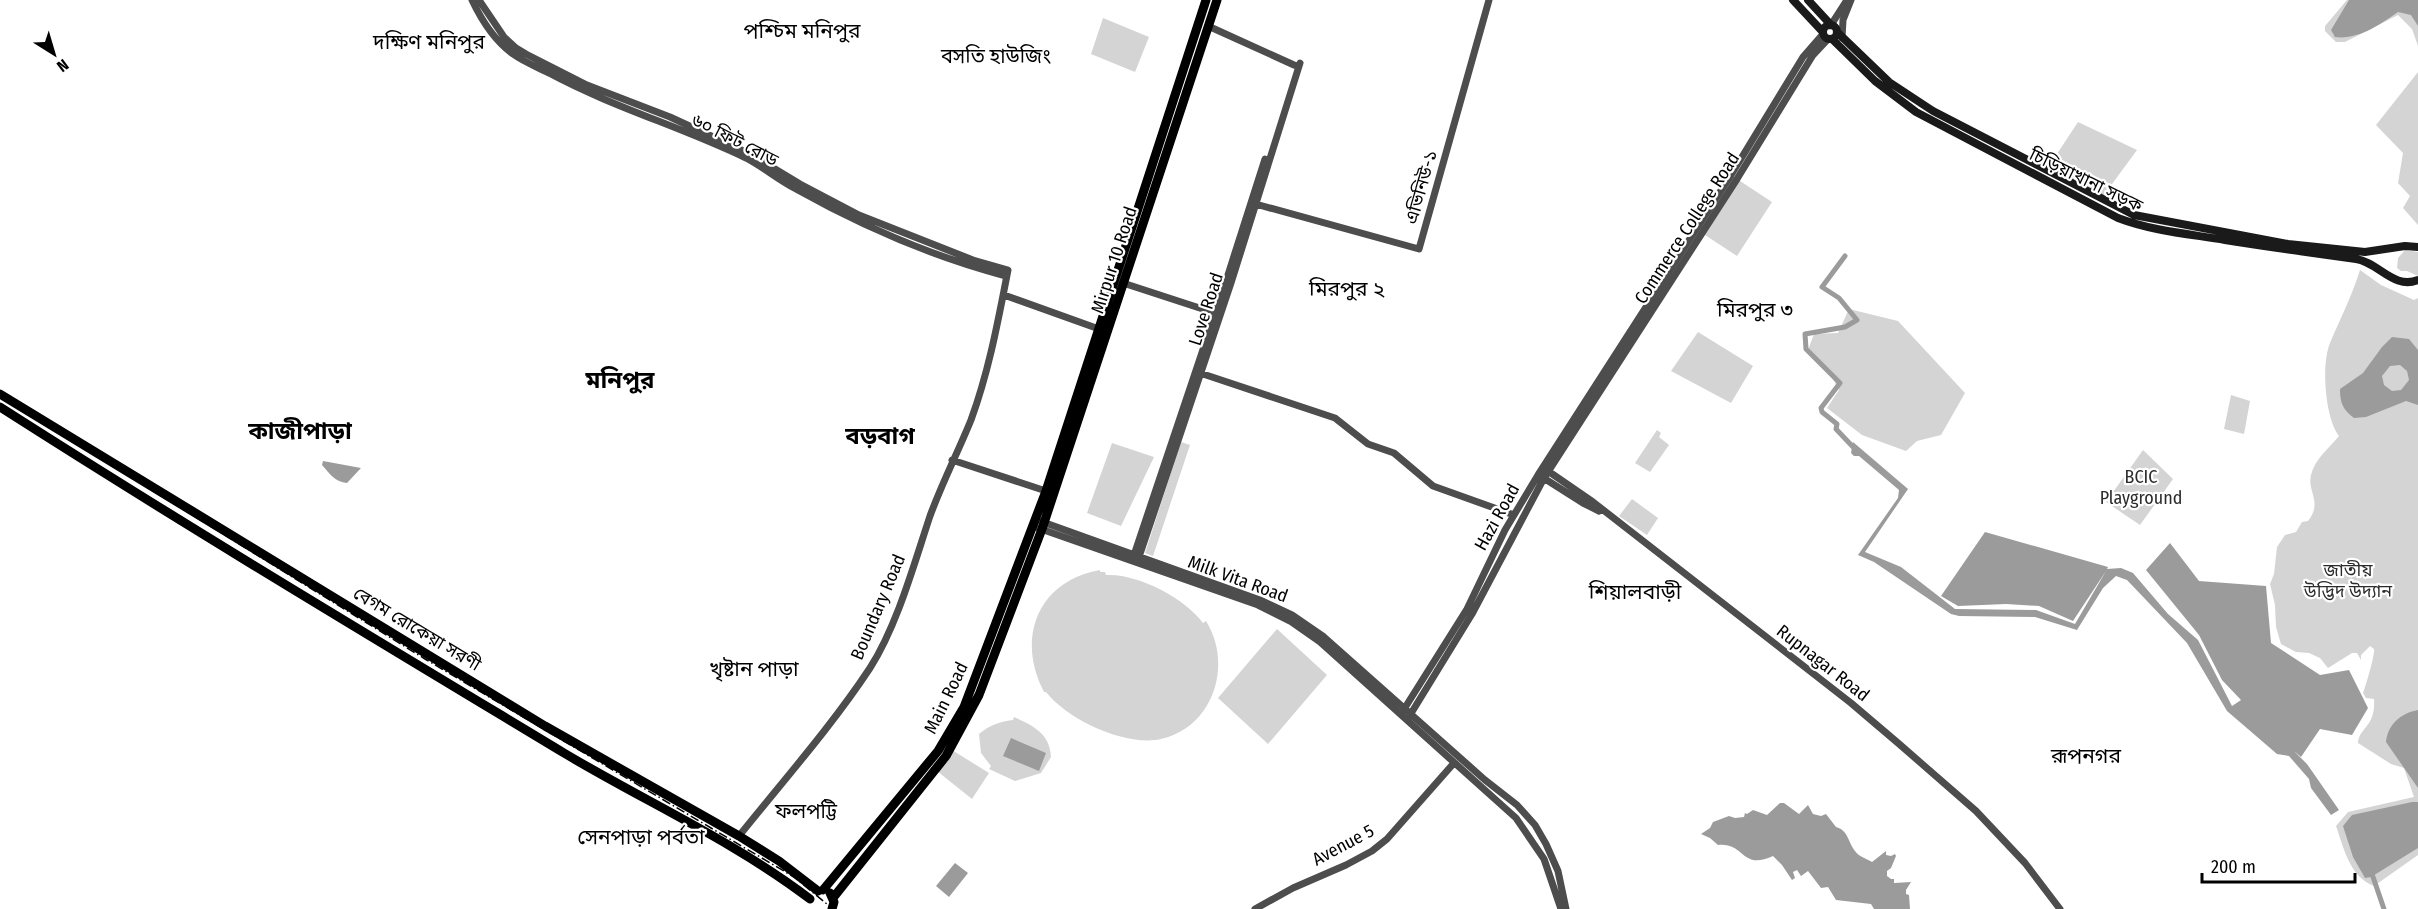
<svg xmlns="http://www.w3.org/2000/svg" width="2418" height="909" font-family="'Fira Sans Condensed','Noto Sans Bengali',sans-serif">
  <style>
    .green { fill: #d4d4d4 }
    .water { fill: #9b9b9b; fill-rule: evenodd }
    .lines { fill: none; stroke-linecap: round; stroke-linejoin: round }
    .canal { stroke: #9b9b9b; stroke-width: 5 }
    .tertiary { stroke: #4d4d4d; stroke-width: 7 }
    .secondary { stroke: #1a1a1a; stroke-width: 8 }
    .primary { stroke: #000; stroke-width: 9 }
    .rail { stroke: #000; stroke-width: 1.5; stroke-dasharray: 9 3 1.5 3; stroke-linecap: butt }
    .labels { text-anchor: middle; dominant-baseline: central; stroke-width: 4.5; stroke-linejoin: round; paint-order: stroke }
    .street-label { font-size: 18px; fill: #000; stroke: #fff }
    .park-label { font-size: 18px; fill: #2b2b2b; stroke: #fff }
    .neighbourhood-label { font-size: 20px; fill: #000; stroke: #fff }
    .quarter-label { font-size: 21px; fill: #000; stroke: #fff }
    .district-label { font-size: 24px; font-weight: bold; fill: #000; stroke: #fff }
  </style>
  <rect width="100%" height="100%" fill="#fff"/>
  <path class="green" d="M2347,0H2418V46L2412,29L2398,15L2345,42H2336L2325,31V26Z
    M1103,18L1149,37L1135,72L1091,54Z
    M2418,72V225L2403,208L2410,196L2398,183L2403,153L2376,125Z
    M2078,122L2137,150L2104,195L2049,166Z
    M1737,179L1772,202L1737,256L1702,233Z
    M2405,250L2418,252V276L2407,271H2401L2397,268L2398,258Z
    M2360,270L2381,285L2414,300L2418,298V855L2374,886C2350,877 2344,849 2336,826L2348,812L2414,797L2404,768L2391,764L2358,743C2359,727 2376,727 2374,699L2366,698L2363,693C2366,685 2375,655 2374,649L2370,646L2361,655V660L2357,653H2352L2328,668L2320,658L2309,653L2296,652L2281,644L2276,627L2275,605L2270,584L2274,574L2277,547L2285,535L2296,532L2302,522L2308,521C2323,502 2307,492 2311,475C2315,459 2329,448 2339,436C2325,418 2321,364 2330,343C2340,319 2352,296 2360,270Z
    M1849,309L1898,321L1965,393L1941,435L1917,441L1906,451L1862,435L1827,408L1839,390L1826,367L1808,350L1814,334L1838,333Z
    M1698,332L1753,366L1731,403L1671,371Z
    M2231,395L2250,401L2244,434L2224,429Z
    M1657,430L1661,433L1659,437L1669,445L1650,472L1635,463Z
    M1181,442L1190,445L1153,556L1145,553Z
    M1112,443L1154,457L1121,526L1087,513Z
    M2143,450L2173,479L2140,525L2106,502Z
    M1632,499L1658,518L1647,535L1619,516Z
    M1100,570V572H1105L1106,575C1137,573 1185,598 1203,623L1206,621C1233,664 1214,727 1161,739C1126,747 1068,720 1046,692H1044C1016,639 1037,581 1100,570Z
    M1277,629L1327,675L1268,744L1218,698Z
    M1014,717C1032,725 1050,733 1051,757L1041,773L1015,781L989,769L991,766L981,753L979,734C990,725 998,722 1013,720Z
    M952,750L989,773L972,799L937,771Z"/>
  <path class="water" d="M2349,0H2418V26L2411,15L2398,12C2379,25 2358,40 2335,37L2331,30Z
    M2392,337L2409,339L2418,350V405L2406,401L2366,417L2354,418C2343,410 2340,403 2340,389L2363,373L2382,347ZM2400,365L2407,371L2409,380L2401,390L2392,391L2384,385L2382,376L2390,366Z
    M1853,442L1908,489L1865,552L1901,567L1955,609L2036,610L2075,624L2106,571L2073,621L2039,606L2006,604L1958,606L1941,596L1985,532L2108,567L2107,569L2121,568L2133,573L2168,614L2198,640L2232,706L2241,700L2222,680L2199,635L2146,570L2170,543L2199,581L2266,586L2271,643L2320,675L2349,670L2368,708L2352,735L2320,729L2301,757L2294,751L2307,764L2339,810L2331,815L2311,788L2309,779L2289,756L2277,754L2227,711L2187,643L2127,580L2116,576L2103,588L2077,630L2035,617L1959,616L1951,614L1874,562L1858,555L1898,498L1899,490L1859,456H1854L1851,453Z
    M323,461L361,468L347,483C335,482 330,474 322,465Z
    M2418,710V788L2386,742C2388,724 2401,713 2418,710Z
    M1011,738L1046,753L1039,771L1003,756Z
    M2412,802H2418V848L2371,877L2365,878L2353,857L2343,826L2352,815Z
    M1780,803H1784L1799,814L1808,805L1813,814L1821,816L1826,814L1836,827C1848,830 1848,842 1855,851C1858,856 1867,859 1872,862L1886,851V855L1891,856L1895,854L1896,856L1891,868L1887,871V876L1891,879H1894V883L1911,882L1906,890V894L1909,895L1910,909H1874L1871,904L1836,900L1828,887L1821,888L1808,871L1801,876L1797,870L1793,872L1795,878L1792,880L1782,865L1773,856C1741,871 1745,842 1718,845L1710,838L1701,834L1710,828L1713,822L1729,816L1735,818L1744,817L1745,813L1747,814L1753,810L1767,815Z
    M955,863L968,873L949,897L936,886Z"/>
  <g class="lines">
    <path class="canal" d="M1845,256L1822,287L1839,298L1857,320L1845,327L1805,334L1806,349L1840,383L1821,408L1822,412L1837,424L1836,429L1855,449
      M2371,871L2384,909"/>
    <path class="tertiary" d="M472,0C481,19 495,41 513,54C524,62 537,67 549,73C612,107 682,127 746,158C763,167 779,180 796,189C862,226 934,257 1006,276
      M479,0L504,37L516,48L526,54L587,85L670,117L750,154L800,184L859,215L973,260L1008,270C998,321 989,371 971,420C958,452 942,483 930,516C914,564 897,626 870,668C831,727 783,781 739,836
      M1831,25L1847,0
      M1208,26L1294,65
      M1842,38L1843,20L1851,0
      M1252,203L1419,249L1489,0
      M1123,283L1218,314
      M1004,295L1099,329
      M1200,373L1335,418L1368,444L1394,453L1433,486L1514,515
      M952,460L1046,491
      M1545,469L1593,502L1851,703L1898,743L1976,811L2025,863L2060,909
      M1542,477L1583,503L1599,511
      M1040,521L1260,600L1292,615L1324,637L1485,780L1517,805L1535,825L1546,844L1558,871L1566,909
      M1038,528L1258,605L1290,621L1320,642L1516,818L1544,859L1561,909
      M1133,558L1227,278L1265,159
      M1138,560L1231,283L1300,63
      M1401,714L1467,609L1505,530L1538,475L1731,175L1803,57L1823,34
      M1407,720L1472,614L1544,478L1737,179L1813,55L1828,39
      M1255,909L1293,888L1346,865L1372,851L1387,839L1454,763"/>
    <path class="secondary" d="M1793,0L1822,31
      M1808,0L1831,25
      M1823 32a7 7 0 1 1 14 0a7 7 0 1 1-14 0Z
      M1837,32L1889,82L1933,111L2134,215L2288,244L2365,252L2405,246L2418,247
      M1832,39L1875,81L1916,112L2118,218C2152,231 2189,234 2225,240C2269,247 2312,253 2356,259C2378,262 2394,290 2418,280"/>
    <path class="primary" d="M0,394L545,726L739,836L779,861L818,891
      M0,407C186,526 375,639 564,753C646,802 734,841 810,899
      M823,890L938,751L964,707L1046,491L1206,0
      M830,893L834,902L832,909
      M833,898L946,756L979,695L1042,529L1217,0"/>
    <path class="rail" d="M0,396L425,659L794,877L833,909"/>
  </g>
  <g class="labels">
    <g class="street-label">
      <text transform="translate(735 140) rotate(27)">৬০ ফিট রোড</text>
      <text transform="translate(2086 180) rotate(26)">চিড়িয়াখানা সড়ক</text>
      <text transform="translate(1421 187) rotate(-74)">এভিনিউ-১</text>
      <text transform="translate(1687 228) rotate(-57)">Commerce College Road</text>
      <text transform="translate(1114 260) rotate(-72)">Mirpur 10 Road</text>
      <text transform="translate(1206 309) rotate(-72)">Love Road</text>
      <text transform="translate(1497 517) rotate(-61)">Hazi Road</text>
      <text transform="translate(1238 579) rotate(20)">Milk Vita Road</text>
      <text transform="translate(878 607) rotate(-67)">Boundary Road</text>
      <text transform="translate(417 629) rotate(31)">বেগম রোকেয়া সরণী</text>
      <text transform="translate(1823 663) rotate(38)">Rupnagar Road</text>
      <text transform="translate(946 698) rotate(-64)">Main Road</text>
      <text transform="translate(1343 845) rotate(-28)">Avenue 5</text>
    </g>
    <g class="park-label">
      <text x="2141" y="477">BCIC<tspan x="2141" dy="21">Playground</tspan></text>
      <text x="2348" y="570">জাতীয়<tspan x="2348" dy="21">উদ্ভিদ উদ্যান</tspan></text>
    </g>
    <g class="neighbourhood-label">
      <text x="996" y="56">বসতি হাউজিং</text>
      <text x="806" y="811">ফলপট্টি</text>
    </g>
    <g class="quarter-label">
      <text x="802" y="31">পশ্চিম মনিপুর</text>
      <text x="429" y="42">দক্ষিণ মনিপুর</text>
      <text x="1347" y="289">মিরপুর ২</text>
      <text x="1755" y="310">মিরপুর ৩</text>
      <text x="1635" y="592">শিয়ালবাড়ী</text>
      <text x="754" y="669">খৃষ্টান পাড়া</text>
      <text x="2086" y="756">রূপনগর</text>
      <text x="641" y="837">সেনপাড়া পর্বতা</text>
    </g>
    <g class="district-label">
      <text x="620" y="380">মনিপুর</text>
      <text x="300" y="431">কাজীপাড়া</text>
      <text x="880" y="436">বড়বাগ</text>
    </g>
  </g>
  <g transform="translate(54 54) rotate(143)" stroke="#ffffff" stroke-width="4.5" paint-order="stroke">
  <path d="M0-4.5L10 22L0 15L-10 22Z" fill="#000000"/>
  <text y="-9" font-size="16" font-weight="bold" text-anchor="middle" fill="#000000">N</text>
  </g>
  <path d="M2202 873v9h153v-9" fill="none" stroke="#000000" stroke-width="3"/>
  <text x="2211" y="873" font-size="18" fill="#000000" stroke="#ffffff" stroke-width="4.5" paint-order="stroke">200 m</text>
</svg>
